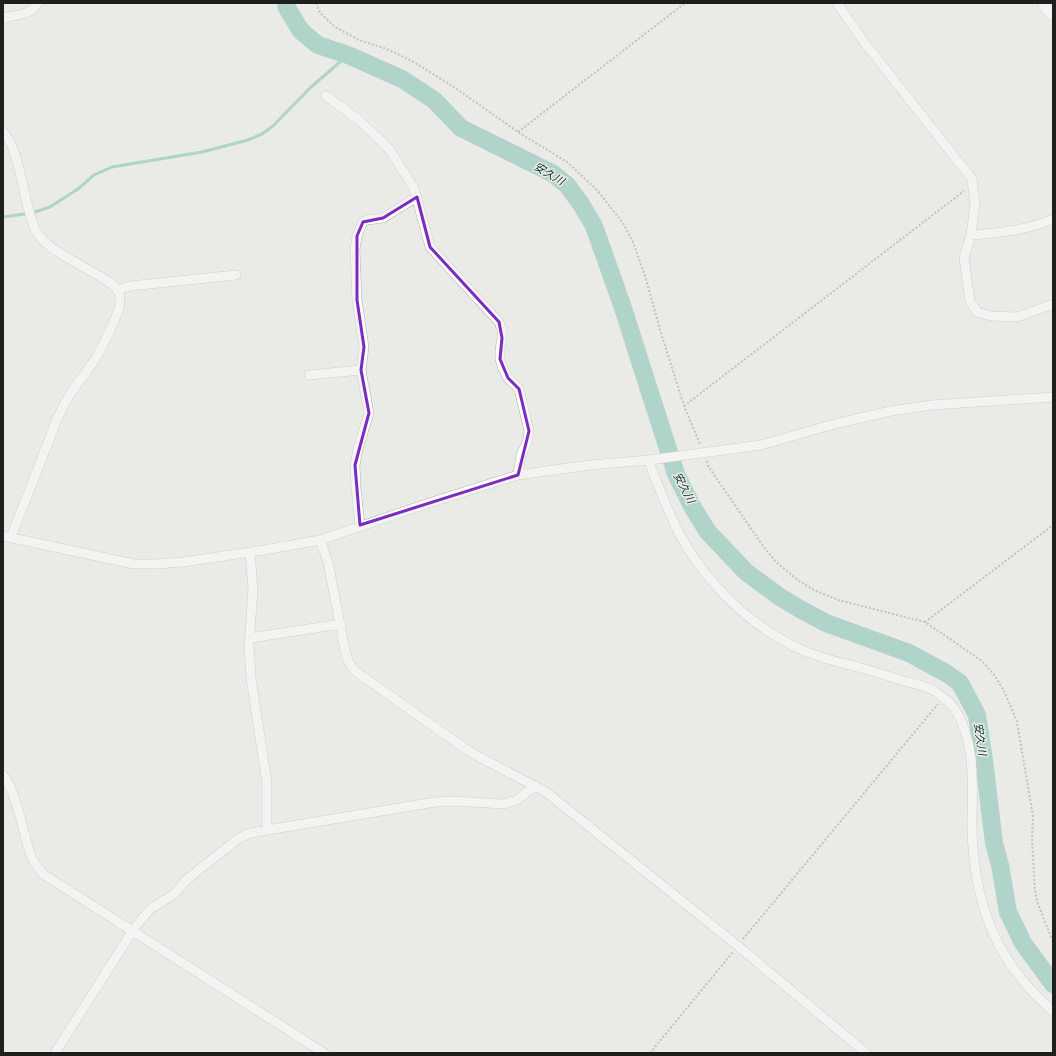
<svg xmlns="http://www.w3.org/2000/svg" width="1056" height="1056" font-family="'Work Sans','Noto Sans JP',sans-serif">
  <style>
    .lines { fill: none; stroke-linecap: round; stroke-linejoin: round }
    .stream { stroke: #6bb6a7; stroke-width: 3 }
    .river { stroke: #6bb6a7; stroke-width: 18 }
    .minor-casing { stroke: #afb0ad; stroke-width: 10 }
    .trunk-casing { stroke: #afb0ad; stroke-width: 16 }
    .path { stroke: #929390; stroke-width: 2; stroke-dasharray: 2 2; stroke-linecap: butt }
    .minor { stroke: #fff; stroke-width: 9 }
    .trunk { stroke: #fff; stroke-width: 15 }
    .marked { fill: none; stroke: #7b2cbf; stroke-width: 3; stroke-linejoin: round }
    .labels { text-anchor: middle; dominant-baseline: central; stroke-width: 3; stroke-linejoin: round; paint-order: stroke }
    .water-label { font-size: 11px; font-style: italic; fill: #0b302a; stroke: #eaebe7 }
  </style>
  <rect width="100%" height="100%" fill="#eaebe7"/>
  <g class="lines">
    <path class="stream" d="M3,217L32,213L50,207L78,189L94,175L112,167L202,152L248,140L262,134L274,125L310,88L348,55"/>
    <path class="river" d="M286,3L287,8L301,31L318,45L348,55L402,79L434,100L461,128L552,173L567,185L581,204L594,226L622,305L676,474L693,508L708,532L746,572L780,597L800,609L826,623L909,653L946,673L960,683L977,715L984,760L994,843L1000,865L1008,912L1023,943L1053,984"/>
    <defs>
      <path id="minor" d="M837,3L864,42L972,179L975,204L971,235L964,258L970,301L977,312L991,316L1017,317L1053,304
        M3,18C16,15 31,15 38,3
        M326,96L359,120L389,149L414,188L430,247L499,322L502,330V338L500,350V359L503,369L508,378L519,389L529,431L528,440L521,455L518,475
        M3,132C20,148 24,206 35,229C43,246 65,256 80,265C91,272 111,280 118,291C120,294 120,299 120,303C120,312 101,349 96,358C87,372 76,384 68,398C64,404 61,411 58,417L11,537
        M971,235C999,233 1028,230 1053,219
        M117,290L130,286L236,275
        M309,375L361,370
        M649,460L652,470C660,490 668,511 678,531C704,581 750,627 802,650C822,659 844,663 865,669C878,673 891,677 904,681C914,684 927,686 936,692C941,696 951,703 955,709C977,745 972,788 972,828C972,838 973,848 974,858C980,920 1005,971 1053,1011
        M360,525L356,488L355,465L358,449L369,413L361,370L364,347L357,300L355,249L357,236L363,222L367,220L383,218L417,197
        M3,536L134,564H156L183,562L264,550L320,540L432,502L518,475L590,465L649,460L761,445L838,423L891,411L932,405L1053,397
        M320,540L328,562L345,650L348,661L355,671L470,752L546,792L738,946L866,1053
        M250,552L253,589L249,646L251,678L267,783V830
        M250,638L341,624
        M3,775C17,792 23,834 31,856L35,864L43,874L324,1053
        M55,1053L133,930L150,909L174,894L186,880L238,839L247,834L267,830L435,802L452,801L504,804L517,800L534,786"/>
      <path id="trunk" d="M1045,3L1053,13"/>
    </defs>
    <use href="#minor" class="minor-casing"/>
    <use href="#trunk" class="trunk-casing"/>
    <path class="path" d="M316,3L320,13L335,27L359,40L387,49L412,61L454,87L518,132L567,162L597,190L623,223L633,242L645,276L662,336L684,406L700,444
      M518,132L685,3
      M684,406L964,191
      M707,461L708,466L763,546L776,562L798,580L814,590L838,600L925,622L982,661L995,676L1005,693L1017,722L1033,816L1032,839L1035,891L1038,904L1053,942
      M925,622L1053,525
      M743,939L938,704
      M650,1053L733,952"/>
    <use href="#minor" class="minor"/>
    <use href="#trunk" class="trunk"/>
  </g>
  <path d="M0 0H1056V1056H0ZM417,197L430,247L499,322L502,338L500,359L508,378L519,389L529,431L518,475L360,525L355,465L369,413L361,370L364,347L357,300V236L363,222L383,218Z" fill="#eaebe7" fill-opacity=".55" fill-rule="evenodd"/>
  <path class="marked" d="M417,197L430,247L499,322L502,338L500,359L508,378L519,389L529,431L518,475L360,525L355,465L369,413L361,370L364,347L357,300V236L363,222L383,218Z"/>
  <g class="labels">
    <g class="water-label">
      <text transform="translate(549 174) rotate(31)">安久川</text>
      <text transform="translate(684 488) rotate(62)">安久川</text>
      <text transform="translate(980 739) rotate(82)">安久川</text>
    </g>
  </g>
  <rect width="1056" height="1056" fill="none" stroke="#1e1e1d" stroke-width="8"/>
</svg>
